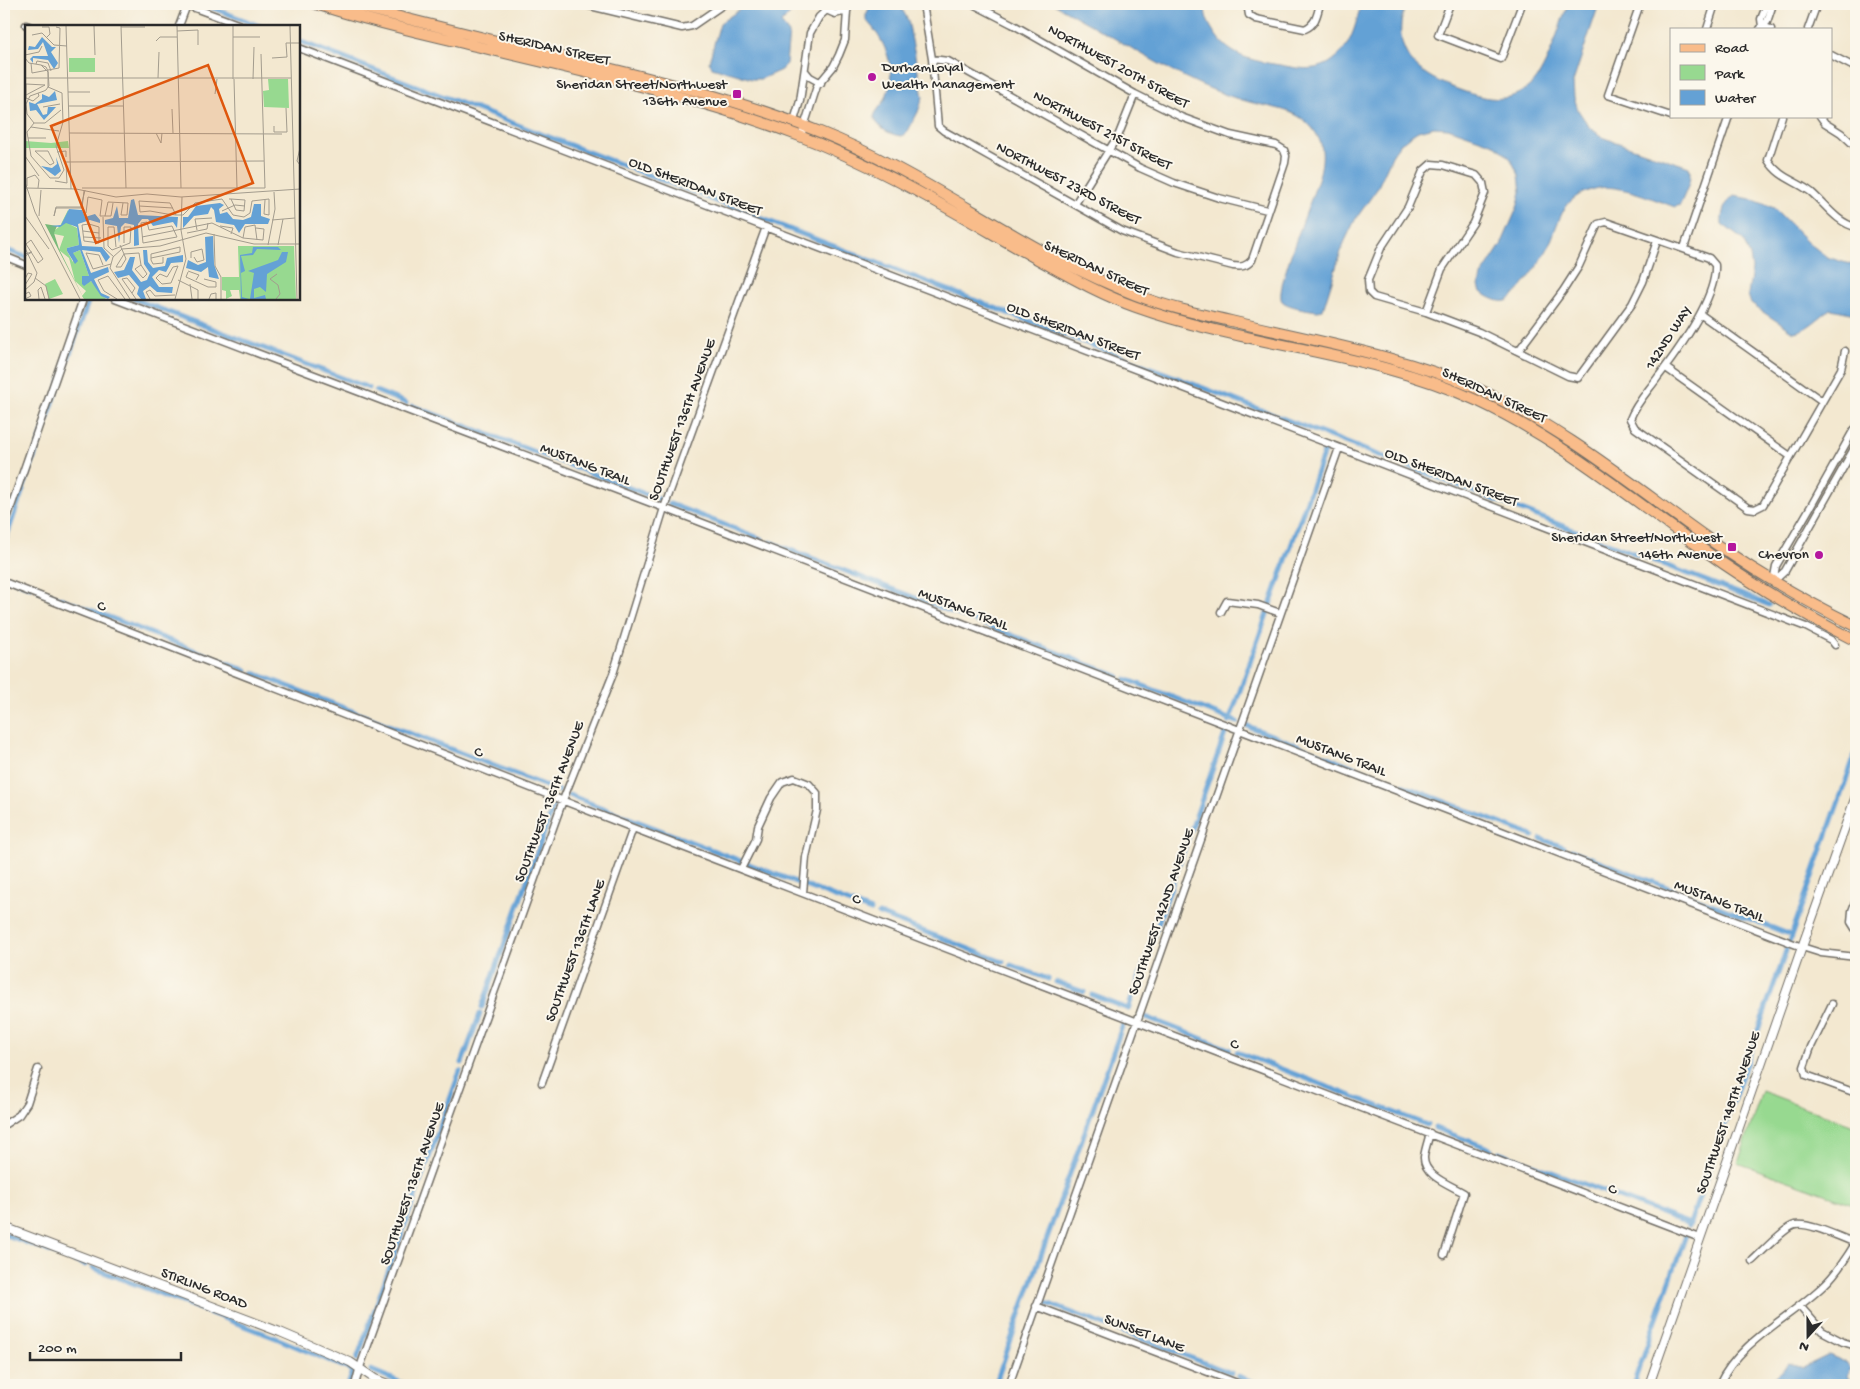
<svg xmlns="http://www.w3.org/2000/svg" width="1860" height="1389" font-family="'Gochi Hand',sans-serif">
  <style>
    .green { fill: #97d990; stroke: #61825e }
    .water { fill: #64a1d5; stroke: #486680 }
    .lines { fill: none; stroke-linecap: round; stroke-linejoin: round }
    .canal { stroke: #64a1d5; stroke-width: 5 }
    .minor-casing { stroke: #716d65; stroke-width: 9 }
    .tertiary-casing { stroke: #716d65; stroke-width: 10 }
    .primary-casing { stroke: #716d65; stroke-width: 12 }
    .minor { stroke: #fff; stroke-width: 6 }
    .tertiary { stroke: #fff; stroke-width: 8 }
    .primary { stroke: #f9bc8a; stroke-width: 10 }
    .poi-dot { fill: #b5179e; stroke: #fbf7ec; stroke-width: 2 }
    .labels { text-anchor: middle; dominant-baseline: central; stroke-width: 4; stroke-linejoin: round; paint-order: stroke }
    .street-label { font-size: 15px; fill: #2b2b2b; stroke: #fbf7ec }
    .poi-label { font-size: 15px; fill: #2b2b2b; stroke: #fbf7ec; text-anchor: end }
    .inset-road { fill: none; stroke: #a39c8e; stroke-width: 1 }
    .view { fill: #df570e; fill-opacity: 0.15; stroke: #df570e; stroke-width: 2.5 }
    .inset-edge { fill: none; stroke: #2b2b2b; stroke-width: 2.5 }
  </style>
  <rect width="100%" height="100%" fill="#fbf7ec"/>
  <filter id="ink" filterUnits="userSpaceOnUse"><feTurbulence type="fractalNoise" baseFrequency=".02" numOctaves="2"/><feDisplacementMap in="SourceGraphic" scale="10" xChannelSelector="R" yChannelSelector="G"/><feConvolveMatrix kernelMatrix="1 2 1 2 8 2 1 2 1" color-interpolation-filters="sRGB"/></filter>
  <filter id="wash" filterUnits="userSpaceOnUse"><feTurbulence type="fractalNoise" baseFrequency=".0096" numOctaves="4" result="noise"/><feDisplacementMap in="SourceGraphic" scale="20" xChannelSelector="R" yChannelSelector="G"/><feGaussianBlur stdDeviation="1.12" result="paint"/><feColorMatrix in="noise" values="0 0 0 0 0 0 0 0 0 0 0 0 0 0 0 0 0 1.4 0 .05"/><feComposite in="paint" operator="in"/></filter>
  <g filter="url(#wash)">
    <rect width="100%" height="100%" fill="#f3e8d0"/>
    <path class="green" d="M1762,1091L1856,1127V1205L1738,1163Z"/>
    <path class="water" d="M748,4H800L781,23L789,33L786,64L781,70L761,79H752L712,67L709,62L720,23Z
      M871,4H899L908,20L923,97L918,112L908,131L902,136C889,135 878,128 874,117C876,109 883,105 886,97C898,69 885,40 866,20V15Z
      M1054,4H1206C1204,13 1207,21 1212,29C1227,56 1252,61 1280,65C1296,68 1313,72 1329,63C1351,49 1355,27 1361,4H1406C1389,50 1415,74 1457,89C1484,99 1508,106 1532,84C1547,70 1560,24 1568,4H1599L1573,82L1574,97L1578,110L1590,128L1604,138L1689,167C1693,180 1685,193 1680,205L1675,207C1655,200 1620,184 1599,188C1588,190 1576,195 1569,203C1558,216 1555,233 1548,248C1543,259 1516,299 1506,301C1498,303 1487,296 1481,292L1479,286L1481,276L1501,245L1517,208L1521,192L1519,175L1510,158L1494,144L1448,128L1434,127L1418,131L1410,136L1400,144L1394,152L1377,189L1355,220L1343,245L1323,310L1318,311C1310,310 1287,307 1282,301C1273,289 1318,188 1321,168C1323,158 1323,148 1319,139C1305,109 1276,109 1249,102C1204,90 1166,68 1126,45C1102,31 1078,18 1054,4Z
      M1734,196L1751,199L1774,208L1809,243L1827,257L1856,266V314L1831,309C1820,316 1806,332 1793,332L1751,304L1748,295L1752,269L1750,256L1743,240L1722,224C1721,212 1725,203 1734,196Z
      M1829,1355L1845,1362L1850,1367L1847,1376L1853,1385H1766L1789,1364L1802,1368Z"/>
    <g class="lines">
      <path class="canal" d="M202,4L260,26
        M299,41L1769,605
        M4,249L26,257
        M134,299L369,388
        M376,391L406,403
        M413,406L664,501
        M670,504L762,539
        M770,542L1118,676
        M4,544L89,299
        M4,576L31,587
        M39,590L246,670
        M254,673L559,791
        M1126,679L1237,722
        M1229,722L1325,449
        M1245,725L1393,782
        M1402,785L1533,836
        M569,795L871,911
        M1541,839L1564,847
        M1571,850L1791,935
        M879,914L1003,962
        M1011,965L1048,979
        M1056,982L1084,992
        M1092,995L1128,1009L1226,731
        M482,1007L555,802
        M1146,1017L1229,1049
        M1237,1052L1427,1125
        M462,1063L480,1014
        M1435,1128L1491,1149
        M1499,1152L1690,1224
        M1689,1226L1856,752
        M4,1234L64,1257
        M72,1260L85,1265
        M93,1268L276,1338L342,1366L353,1371L348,1385
        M1044,1302L1231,1373
        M357,1359L460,1071
        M371,1370L407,1385
        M1238,1376L1262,1385
        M995,1385L1124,1021
        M1633,1385L1686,1235"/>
    </g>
  </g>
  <g filter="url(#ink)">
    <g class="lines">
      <defs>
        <path id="minor" d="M184,4L243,26
          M582,4L682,28L692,26L724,4
          M923,4L932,59L938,126L944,131L1122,231L1178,252L1233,266C1241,267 1246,267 1252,260L1285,163L1286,156L1284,150L1276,145L1230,135L1181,117L1135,94L1012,24L973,4
          M1247,4L1249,15L1256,19L1305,29C1316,24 1317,15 1320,4
          M1450,4L1438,35L1501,59L1522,4
          M1640,4L1608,95L1671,116
          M826,10L835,14L847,11
          M26,25L29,26
          M179,26L187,5
          M1762,26L1761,19L1767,4
          M1762,26L1771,29
          M1707,29L1715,4
          M1760,29L1767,22L1773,4
          M1808,29L1817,4
          M299,48L1806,627L1831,640L1835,645
          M1831,55L1856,68
          M932,59L948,61L1140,168L1174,183L1219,198L1267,210
          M805,71L810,77L821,83
          M1782,116L1768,160C1779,178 1795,180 1811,192C1825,204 1837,223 1856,227
          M1820,116L1825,123L1841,133L1856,147
          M793,124L800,101L810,33L819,17L833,4
          M801,136L817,86L833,67L839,55L845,40L847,11L850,4
          M1075,204L1119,134L1135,94
          M1684,248L1729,116
          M4,256L26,265
          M115,299L664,508L1802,947L1821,953L1856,957
          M1426,312L1442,269L1473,223L1485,193L1483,183L1476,175L1443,165L1431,164L1423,171L1408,207L1381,248L1368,280L1369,292L1374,297L1426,312L1479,332L1568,376L1578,378L1632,304L1643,282L1657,241
          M1700,314L1822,401
          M1519,350L1563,291L1579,266L1598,224L1606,222L1709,258L1715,265C1717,298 1678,351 1658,377C1649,390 1636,403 1630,419L1635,428L1748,508L1755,509L1763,505L1841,369L1845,351
          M1666,368L1790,456
          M4,527L83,299
          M4,582L633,828L1700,1238
          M1773,582L1776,566L1811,506L1853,431L1856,428
          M1773,582L1785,571L1856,445
          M1221,612L1227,601L1258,605L1280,613
          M1848,820L1856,823
          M741,869L756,839L758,826L771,798L782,782L794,778L809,784L817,793V810L806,857L803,893
          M1856,900L1852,911L1851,922L1856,930
          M1832,1004L1811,1047L1804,1067L1806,1075L1856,1093
          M542,1083L633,828
          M4,1125L19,1115L27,1103L38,1069
          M1430,1133C1428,1141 1425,1149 1424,1157C1423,1176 1451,1185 1464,1193L1444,1255
          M1752,1261C1761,1253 1785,1227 1795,1225C1810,1222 1841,1238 1856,1243
          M1036,1306L1242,1385
          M1800,1306L1822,1331L1843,1342L1856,1346
          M355,1385L359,1370L563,800L613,674L664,508L766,227
          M1009,1385L1339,448
          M1719,1385C1740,1340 1789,1319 1824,1285C1837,1273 1847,1257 1856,1242"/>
        <path id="tertiary" d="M4,1227L280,1332L350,1362L375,1379L390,1385
          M1649,1385L1802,947L1856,796"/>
        <path id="primary" d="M316,4C364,20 414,31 463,43C575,70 689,94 797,135C879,166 954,212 1030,255C1065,274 1099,294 1136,307C1248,347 1370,351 1478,401C1561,440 1630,498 1704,550C1752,585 1803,614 1856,641
          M349,4C418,22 488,39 558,56C646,77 735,98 820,132C930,175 1025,253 1136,295C1167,307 1199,314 1231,321C1314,341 1400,355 1478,389C1567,429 1641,492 1720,547C1764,577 1809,603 1856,626"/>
      </defs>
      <use href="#minor" class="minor-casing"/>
      <use href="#tertiary" class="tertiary-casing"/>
      <use href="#primary" class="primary-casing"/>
      <use href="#minor" class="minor"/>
      <use href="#tertiary" class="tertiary"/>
      <use href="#primary" class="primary"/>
    </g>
  </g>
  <g class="poi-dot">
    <circle cx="872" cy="77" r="5"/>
    <rect x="732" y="89" width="10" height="10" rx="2.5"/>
    <rect x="1727" y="542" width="10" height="10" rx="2.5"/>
    <circle cx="1819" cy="555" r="5"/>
  </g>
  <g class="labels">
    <g class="street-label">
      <text transform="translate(554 49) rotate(13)">SHERIDAN STREET</text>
      <text transform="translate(1118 67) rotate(29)">NORTHWEST 20TH STREET</text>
      <text transform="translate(1102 131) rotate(28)">NORTHWEST 21ST STREET</text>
      <text transform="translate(1068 184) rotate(28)">NORTHWEST 23RD STREET</text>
      <text transform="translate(695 187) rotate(21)">OLD SHERIDAN STREET</text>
      <text transform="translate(1096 269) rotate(25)">SHERIDAN STREET</text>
      <text transform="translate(1073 332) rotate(21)">OLD SHERIDAN STREET</text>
      <text transform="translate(1669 338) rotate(-57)">142ND WAY</text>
      <text transform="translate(1494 396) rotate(25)">SHERIDAN STREET</text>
      <text transform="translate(683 420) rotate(-70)">SOUTHWEST 136TH AVENUE</text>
      <text transform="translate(585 465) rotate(21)">MUSTANG TRAIL</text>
      <text transform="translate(1451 478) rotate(21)">OLD SHERIDAN STREET</text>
      <text transform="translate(101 607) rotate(21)">C</text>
      <text transform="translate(963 610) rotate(21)">MUSTANG TRAIL</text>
      <text transform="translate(478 753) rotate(21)">C</text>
      <text transform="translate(1341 756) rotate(21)">MUSTANG TRAIL</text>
      <text transform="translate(550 802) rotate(-69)">SOUTHWEST 136TH AVENUE</text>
      <text transform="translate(856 900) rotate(21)">C</text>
      <text transform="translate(1719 902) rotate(21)">MUSTANG TRAIL</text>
      <text transform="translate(1162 912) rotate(-71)">SOUTHWEST 142ND AVENUE</text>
      <text transform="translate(576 951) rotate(-70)">SOUTHWEST 136TH LANE</text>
      <text transform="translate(1234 1045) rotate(21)">C</text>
      <text transform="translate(1729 1113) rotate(-71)">SOUTHWEST 148TH AVENUE</text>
      <text transform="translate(413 1184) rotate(-71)">SOUTHWEST 136TH AVENUE</text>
      <text transform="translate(1612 1190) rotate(21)">C</text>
      <text transform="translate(204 1289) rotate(21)">STIRLING ROAD</text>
      <text transform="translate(1144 1334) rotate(21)">SUNSET LANE</text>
    </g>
    <g class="poi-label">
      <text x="882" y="68" text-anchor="start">DurhamLoyal<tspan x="882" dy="17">Wealth Management</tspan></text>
      <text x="727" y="85">Sheridan Street/Northwest<tspan x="727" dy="17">136th Avenue</tspan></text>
      <text x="1722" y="538">Sheridan Street/Northwest<tspan x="1722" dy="17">146th Avenue</tspan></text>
      <text x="1809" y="555">Chevron</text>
    </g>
  </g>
  <g transform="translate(25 25)">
    <rect width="275" height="275" fill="#f3e8d0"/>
    <path d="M44,33H70V47H44ZM243,54H263L264,83L239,82L238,66L244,65ZM0,116L26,118L43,116L44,123H0ZM43,185L46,200L52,203L54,220L42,223V226L48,237V228L55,225L64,251L59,252L57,259L66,256L81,274H59L57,271L61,266L50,256L44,233L34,225L39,211L29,209V206L35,201ZM213,221H269L271,274H215L214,265H205L207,271L201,274V266L197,265V252H214ZM30,254L38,269L24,274L20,259Z" fill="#97d990"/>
    <path d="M20,199L32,201L29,208L34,224L59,274Z" fill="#79b97a"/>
    <path d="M17,12L27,22H31L26,27L33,38L29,44L23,35L8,33V38L5,34L8,31H23L18,17L13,24L3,25L4,21L10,22ZM30,66L32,75L12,79L18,90L22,89L23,82H31L19,95L11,85L5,86L4,77L10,79L17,74V69L24,72ZM31,132L36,146L30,151L16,141L27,143L32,139ZM109,174L113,190L153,192L152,203L148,197L128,201L123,194H117L113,199L114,220L109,221V200L100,198L96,202L94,218L92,201L80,199V195L88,193L92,181L94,193H103L106,175ZM195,178L199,180L194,184L195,189L202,187L208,194L218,195L226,192L229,179H236V191L245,194L243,199H220L214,208L209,200L191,197L189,185L186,182L183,189L169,191L158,203V192H163L171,181ZM44,184L57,185L60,192L70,189L75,195V198L65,195L53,199L57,221L77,222L85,232L81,237L75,227L57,225L66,248L83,242L84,247L69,254L76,268L85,272L83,274L76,271L66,256L59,261L57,259V251H64L55,225L48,228L53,236L50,239L42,226V223L54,220L52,202L41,198L35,202L25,201L36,200ZM188,211L189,239L194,254L184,252L183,242L176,247L161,243L163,235L173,240L181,237L180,212ZM228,222H253L256,225L232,224L228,230L216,231L220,246L216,248L217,272L224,274H216L215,230L227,228ZM118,225H122L123,237L128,243L140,241L142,233L158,230V237L146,238L141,247L134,245L127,252L134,262H148L147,268L132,267L125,261L118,266L121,274H116L112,269L114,262L104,250L93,253L89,247L99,245L105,232H110L107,245L116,257L122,255L125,248L119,239ZM257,227H263L261,237L242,249L241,267L235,262L229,264V273L240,270L241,274H225L229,248L223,246L253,235Z" fill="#64a1d5"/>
    <path class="inset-road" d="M41,1L46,164M69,1L70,30M96,1L101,163M152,1L156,163M208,1V54M265,1L272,274M17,2H24L25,9L22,12M96,2H120M152,6L173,5V20M7,10L17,8L29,20L42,21M208,12H235M131,16L135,12H152M0,30L14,27L17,21M0,33L4,38L16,40M247,33L262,32L261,18H275M6,38L7,48L34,43L35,3L31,2M11,39L12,36L23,38L26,46M0,53H266M133,53L134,27M209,54L212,163M228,54L229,22M43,67H65M13,68L14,71L8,76L1,73V59L20,60M190,69L192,54M1,70L20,60M43,81H98M18,82L35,79M147,84L148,108M9,98L2,107L6,131L25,153H34L39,145L31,121L38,97L37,68L23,62M9,98L2,89L1,79L5,71L19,66L21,65L23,62L24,61L23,46L21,42L16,40L23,47V62M9,98H20L36,85M249,101V107H262L261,83M6,102L34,106M44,108L257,109M131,108L136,118L137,108M3,113H21M275,123L272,136L275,140M10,126H23L29,138L25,140ZM32,127L41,126V132M0,131L14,151M39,137L239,136M30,156L42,158L41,139M0,157L10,187L55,274M2,161V153L10,150L14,155L13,163M0,163L51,164L91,172L122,169L156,172L275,164M57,163H240L236,29M59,166L57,183H31L29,191L31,182H56L60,165M204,174H206L220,175L219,186L211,185L206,174M114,181L148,183M197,186L210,180L220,181M61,188L63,172L77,175L75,191H86L88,178M151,190L145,178L114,176L115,187L125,186L142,189L151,190H158L170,178L197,174L208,190L219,192L225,188L227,176L244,174V190L239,189L240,175M0,191L24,224M14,191L16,165M80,191L83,177L103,178L102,190H96L98,178M78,192L79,223L89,232M247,195L270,193M122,197L124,205L147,201L152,212L118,218L116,198ZM64,199L74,202V218L59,216L57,200ZM195,201L208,203L206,209M172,205L170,194L187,193M58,206L74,208M162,208L182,204L183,198M189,209L190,241L196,252V274M59,212L76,213M117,212L187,198L218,213L238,215L239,204L231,203M218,213L220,202L230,200L232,215M6,215L18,234L13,238L1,219ZM95,220L99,229L101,234L96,242H91L99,229L114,228L116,240L122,249L118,253L110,244L116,240M243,220L250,184L249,167M253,220L258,194M91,222L89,202H83V221L87,225L105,218L106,202H99V218M0,223L12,248L9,257L0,265M61,228L68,244L86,239M61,228L74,230L78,240M0,229L7,227L0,231M126,233L155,227V222L126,229V235L128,239L138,238V232M166,233V227L177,224L179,235L172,237L169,232M153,241L146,258L137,259L131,253L135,249L142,252L148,242ZM163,246L174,250L171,255M163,247L161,252L183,262H191V257L179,254M10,253L21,261L24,274M0,254L3,248L7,249L0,260M153,255L173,265V274M165,259L167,274M107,268L110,263L102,253L97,254L111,274M0,269L4,267L6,271L0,274M14,274L13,265L16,262L20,274M92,274L79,266L73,255L83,251L100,274M105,274L85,243L88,232L97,224L135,221L181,208L229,219H275M125,274L121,267L125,265L130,271L150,270M150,274L161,234L156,205L157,172M184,274L186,269L191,268V274M251,274L255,269L253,260L245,254L252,249"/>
    <path class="view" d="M183,40L228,158L71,218L26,101Z"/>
    <rect width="275" height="275" class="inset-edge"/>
  </g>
  <rect width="1860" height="1389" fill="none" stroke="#fbf7ec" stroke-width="20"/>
  <rect x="1670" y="28" width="162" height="90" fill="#fbf7ec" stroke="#a8a59f"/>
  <rect x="1680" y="44" width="25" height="8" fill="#f9bc8a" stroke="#a8a59f"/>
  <text x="1715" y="52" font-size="15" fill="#2b2b2b">Road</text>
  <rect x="1680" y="65" width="25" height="15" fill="#97d990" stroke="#a8a59f"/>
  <text x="1715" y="78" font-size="15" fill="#2b2b2b">Park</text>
  <rect x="1680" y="90" width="25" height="15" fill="#64a1d5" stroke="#a8a59f"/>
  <text x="1715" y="102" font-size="15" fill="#2b2b2b">Water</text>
  <g transform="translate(1808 1336) rotate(201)" stroke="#fbf7ec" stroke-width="4" paint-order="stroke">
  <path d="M0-4L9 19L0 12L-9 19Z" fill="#2b2b2b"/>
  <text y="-8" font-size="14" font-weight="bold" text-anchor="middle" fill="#2b2b2b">N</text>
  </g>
  <path d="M30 1352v8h151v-8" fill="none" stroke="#2b2b2b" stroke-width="2.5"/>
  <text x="38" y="1352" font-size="15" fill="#2b2b2b" stroke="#fbf7ec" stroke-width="4" paint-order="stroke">200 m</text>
</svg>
